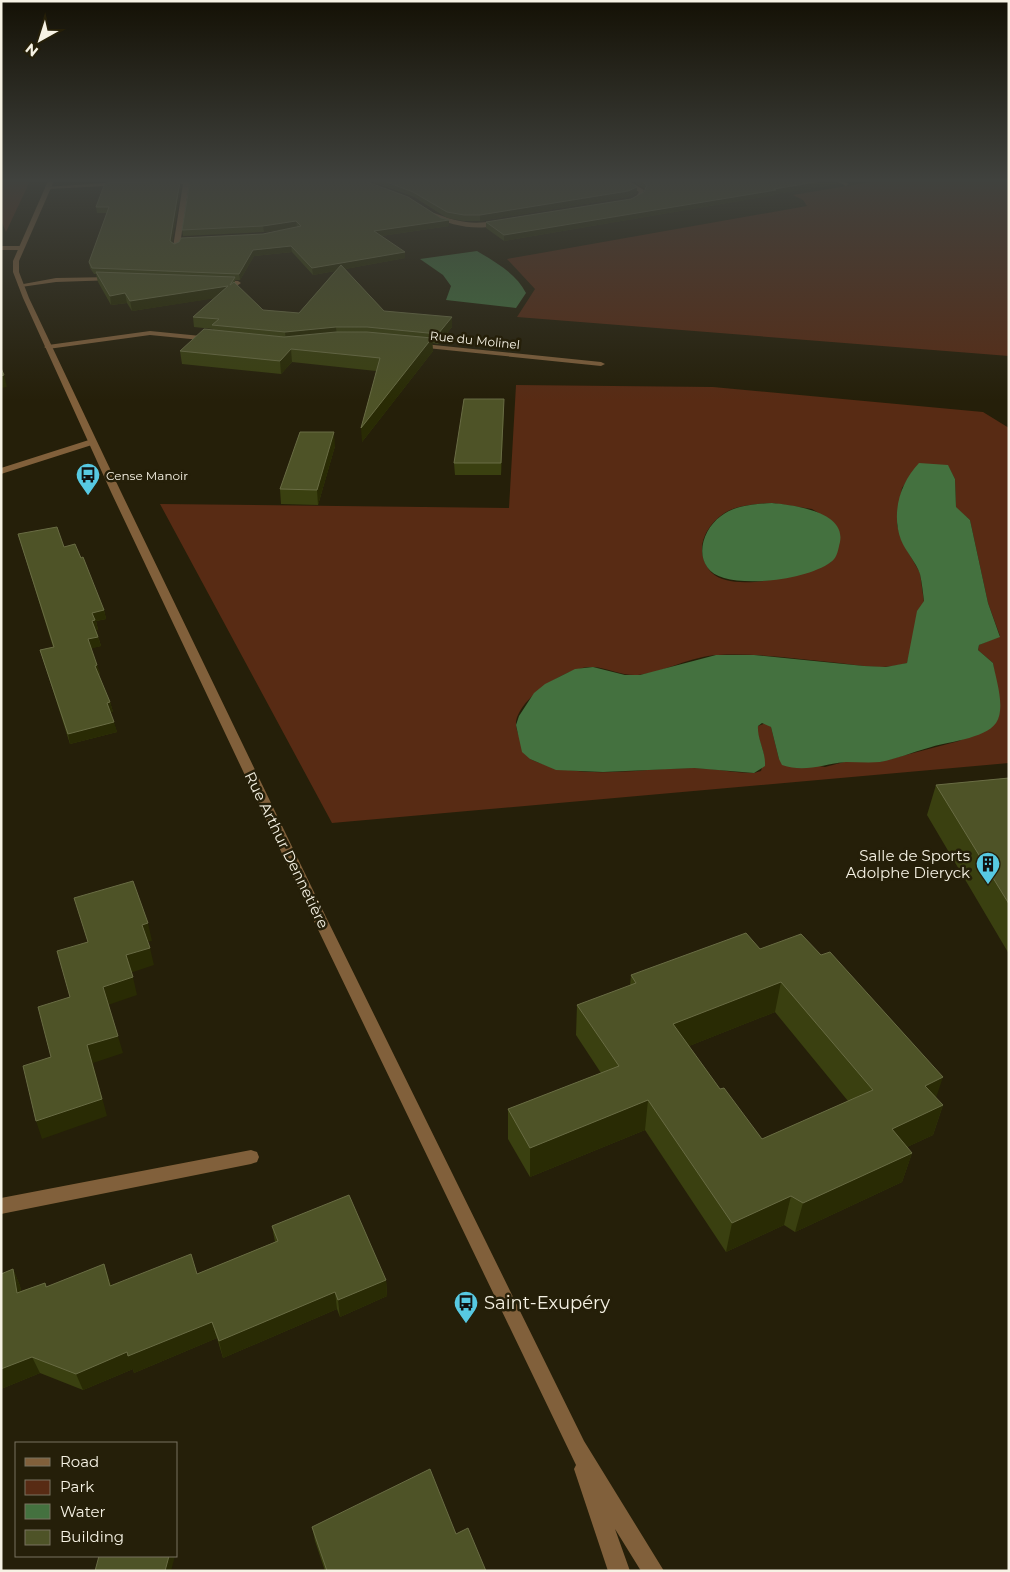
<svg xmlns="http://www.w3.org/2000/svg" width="1010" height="1572" font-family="Montserrat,sans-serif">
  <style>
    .green { fill: #582b14; fill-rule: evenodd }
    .water { fill: #44713f }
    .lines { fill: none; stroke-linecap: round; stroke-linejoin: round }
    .minor { fill: #81603b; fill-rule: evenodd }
    .tertiary { fill: #81603b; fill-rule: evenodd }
    .wall { fill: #3a4010; fill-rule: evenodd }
    .shaded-wall { fill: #292b04 }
    .building { fill: #4e5327; stroke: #696c44; fill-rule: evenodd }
    .labels { text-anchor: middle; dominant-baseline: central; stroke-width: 5; stroke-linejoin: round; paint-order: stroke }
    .far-street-label { font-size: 12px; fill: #f6f2e4; stroke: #251f09 }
    .far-poi-label { font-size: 12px; fill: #f6f2e4; stroke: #251f09; text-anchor: start }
    .street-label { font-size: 15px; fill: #f6f2e4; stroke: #251f09 }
    .poi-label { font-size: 15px; fill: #f6f2e4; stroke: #251f09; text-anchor: end }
    .near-poi-label { font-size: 18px; fill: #f6f2e4; stroke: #251f09; text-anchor: start }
  </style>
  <rect width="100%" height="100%" fill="#251f09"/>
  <path class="green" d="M1,181H30L6,232L1,220Z
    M877,181H1009V356L517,317L535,289L507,259L807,206L803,200L793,195Z
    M516,385L713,387L983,412L1009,428V763L332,823L160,504L509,508ZM919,464L948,466L955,479L956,508L970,520L988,603L1000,636L979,645L978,650L993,663L1000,708L996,722L959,741L879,762H844L825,767L779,759L771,727L766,723L758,726C756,745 769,747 761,771L754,773C733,773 713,768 693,768C639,768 580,782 530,759C526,750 516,734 516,724C517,698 569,665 593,667C609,668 621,676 638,675C665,672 691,656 718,655C759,653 799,659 839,663C861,666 885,670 907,663L924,602L920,573L902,541L897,525L898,510L902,488ZM772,503L812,509L833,522L831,562C808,574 734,594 712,573C691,551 706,522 730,510C743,505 758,504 772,503Z"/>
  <path class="water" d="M477,251C495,262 516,273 526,293L516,308L446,300L451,286L443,275L420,259Z
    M919,463L948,465L955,479L956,507L970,520L988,603L1000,637L979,645L978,650L993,663C996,680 1006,708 996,723C985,739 945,742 928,748C912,752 897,759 880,762C869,763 857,762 846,762C823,764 805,773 782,765L779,759L771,727L762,723L758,726C757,739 766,752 765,766L754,773L694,768L603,772L556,770L530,759L522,752L516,725L519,716L534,693L545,684L575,669L593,667L625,675H640L716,655H754L864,666L886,667L907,663L917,611L924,601C923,593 922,583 920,574C916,562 906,552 901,540C891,513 900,483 919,463Z
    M772,503C792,505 846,511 840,542C838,549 838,557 831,562C808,579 751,586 724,578C692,569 699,532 721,516C735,505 755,504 772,503Z"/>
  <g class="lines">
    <path class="minor" d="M164,181H216L189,184L181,238H197L199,241L180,242L178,248L173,247L183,184H162Z
      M622,181H629L644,190L640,199L628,202V200L636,197L639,192Z
      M836,181H843L849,184L846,186Z
      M121,182L123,185L48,189L45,187Z
      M434,213C461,223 472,225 501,220L504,222C484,233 451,226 432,216Z
      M1,246H20L23,248L20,250H1Z
      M113,277L116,279L115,280L56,282L21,287L18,285L56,278Z
      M218,280L238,281L241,283L238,285L216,283V281Z
      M150,331L211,337L215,339L211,341L150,335L48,349L44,347L48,345Z
      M414,343L601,362L605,364L601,366L417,347L413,345Z
      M92,439L95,440V444L1,474V468Z
      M251,1150L257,1152L259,1157L257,1162L251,1164L1,1214V1198Z"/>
    <path class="tertiary" d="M48,181H54L19,261V272L29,298L121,492L326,917L584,1441L664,1571H641L615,1529L630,1571H608L574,1469L576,1465L312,917L111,492L23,298L13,272V261Z"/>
  </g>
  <path class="wall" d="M190,181L441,218L449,220V226L381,236L405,258L345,269L384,311L452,327L438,344L432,343L433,351L362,442L376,371L292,362L281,374L182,364L180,351L213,330V329L194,327L193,317L214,298L132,311L127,303L111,305L98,282L96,274H94L90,268L89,262L107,213H97L96,207L181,186L172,242L174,244L263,234L293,228L264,232L183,236L182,230ZM292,252L313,275L335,271L299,313L263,310L235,283V280H240L254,256Z
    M370,181H627L637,187V193L627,197L480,221H464L447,218L414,197Z
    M632,181H837V184L775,194V195L504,241L486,228V222L631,199L644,192L645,189Z
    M504,410L501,475H455L454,463Z
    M335,446L318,505L281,504L280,489Z
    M18,534L64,547L81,558L104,610L106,619L96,621L98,630H96L101,646L91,648L100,674L99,675L110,702L113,712H110L117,732L70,744L40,650L53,647Z
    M1009,778V954L927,815L936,785Z
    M760,949L936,1098L943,1105L933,1135L907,1147L912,1153L902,1182L795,1232L784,1225L726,1252L645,1130L530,1177L508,1139V1109L601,1073L576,1035L577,1005L630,986L631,975ZM775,1012L848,1101L762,1139L720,1089L689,1046Z
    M272,1226L386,1280L387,1296L340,1317L337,1309L223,1358L217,1338L134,1373L133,1369L83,1390L40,1373L1,1389L13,1269L20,1286L21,1291L45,1283L47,1287L104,1264L111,1286L197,1274L275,1242Z
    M312,1527L456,1534L486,1571H325L315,1541Z"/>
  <path class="shaded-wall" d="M180,181L181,186L171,247L170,241Z
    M821,181H837V184L775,194V195L504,241V235Z
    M637,187V193L627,197L480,221V215Z
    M449,220V226L374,237V231Z
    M296,221L297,227L264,232L263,226Z
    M291,246L292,252L254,256L240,280L239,274L253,250Z
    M405,252V258L313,275L312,268Z
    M228,286L230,296L132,311L130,301Z
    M125,293L127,303L111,305L110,296Z
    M452,317V327L438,344V334Z
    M336,327L337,337L286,342L285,332Z
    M432,338L433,351L362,442L361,428Z
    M291,349L292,362L281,374L280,361Z
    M4,375L7,387L1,388V376Z
    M504,399V410L501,475V463Z
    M334,432L335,446L318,505L317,490Z
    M104,610L106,619L96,621L98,630H95L92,621V613Z
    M98,637L101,646L90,649L88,639Z
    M97,665L100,674L97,675L95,666Z
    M110,702L113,712L109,713L107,703Z
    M114,722L117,732L70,744L68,734Z
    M148,923L152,941L146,942L142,925Z
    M150,948L154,965L130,973L126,955Z
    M133,977L137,995L108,1005L103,987Z
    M781,982L775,1012L669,1054L673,1024Z
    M118,1036L123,1053L93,1063L107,1116L42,1139L36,1121L87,1045Z
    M943,1077L933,1107L925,1086Z
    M648,1100L645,1130L530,1177V1148Z
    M943,1105L933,1135L883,1158L892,1129Z
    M912,1153L902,1182L795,1232L803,1203Z
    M791,1196L784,1225L726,1252L732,1223Z
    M104,1264L110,1281L116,1303L110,1286Z
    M13,1269L20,1286L25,1309L17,1293Z
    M386,1280L387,1296L340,1317L338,1300Z
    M335,1292L337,1309L223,1358L219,1341Z
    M212,1322L217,1338L134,1373L133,1369L83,1390L76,1374L127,1352Z
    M32,1357L40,1373L1,1389V1369Z
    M169,1556H175L171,1571H165Z"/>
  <path class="building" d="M168,181H180L170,241L174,244L179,242L181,238L263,234L301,226L296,221L263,226L182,230L190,181H365L408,197L441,218L449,220L374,231L405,252L312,268L291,246L253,250L239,274L92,268L89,262L109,207H96L105,183Z
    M384,181H627L637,187L628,191L480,215H464L447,212L413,192Z
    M641,181H821L774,189L776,190L504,235L486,222L631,199L644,192L647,185Z
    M341,265L384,311L452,317L438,334L367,327H336L285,332L212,325L219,319L193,317L228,286L130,301L125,293L110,296L96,272L235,277L230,285L234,282L263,310L299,313Z
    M204,329L284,337L336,332H367L432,338L361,428L380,358L291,349L280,361L180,351Z
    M1,368L4,375L1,376Z
    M464,399H504L501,463H454Z
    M300,432H334L317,490L280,489Z
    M57,527L64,547L75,544L81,558L83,557L104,610L92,613L95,620L92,621L98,637L88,639L97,665L95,666L110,702L107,703L114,722L68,734L40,650L54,647L18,534Z
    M1009,778V904L936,785Z
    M133,881L148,923L142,925L150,948L126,955L133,977L103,987L118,1036L87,1045L102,1099L36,1121L23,1066L51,1057L38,1007L70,997L57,951L88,942L74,898Z
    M746,933L760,949L801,934L821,955L830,952L943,1077L925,1086L943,1105L892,1129L912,1153L803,1203L791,1196L732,1223L648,1100L530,1148L508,1109L619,1066L577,1005L636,983L631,975ZM781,982L873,1090L762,1139L724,1088L720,1089L673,1024Z
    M349,1195L386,1280L338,1300L335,1292L219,1341L212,1322L128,1356L127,1352L76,1374L32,1357L1,1369V1274L13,1269L17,1293L45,1283L46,1287L104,1264L110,1286L191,1254L197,1274L278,1241L272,1226Z
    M430,1469L456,1534L468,1528L486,1571H327L312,1527Z
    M99,1556H169L165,1571H95Z"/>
  <linearGradient id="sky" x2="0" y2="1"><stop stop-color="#141105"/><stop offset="0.45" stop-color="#40423e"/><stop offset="1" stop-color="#40423e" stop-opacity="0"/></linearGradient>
  <rect width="1010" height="401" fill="url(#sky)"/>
  <defs>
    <symbol id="bus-pin" viewBox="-11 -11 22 30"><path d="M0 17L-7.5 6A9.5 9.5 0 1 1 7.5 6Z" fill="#57c9e2" stroke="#251f09"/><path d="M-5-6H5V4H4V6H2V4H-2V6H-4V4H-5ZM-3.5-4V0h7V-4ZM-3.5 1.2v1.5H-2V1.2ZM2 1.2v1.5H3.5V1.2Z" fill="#111"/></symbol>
    <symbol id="building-pin" viewBox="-11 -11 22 30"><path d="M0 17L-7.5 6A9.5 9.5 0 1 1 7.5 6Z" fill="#57c9e2" stroke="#251f09"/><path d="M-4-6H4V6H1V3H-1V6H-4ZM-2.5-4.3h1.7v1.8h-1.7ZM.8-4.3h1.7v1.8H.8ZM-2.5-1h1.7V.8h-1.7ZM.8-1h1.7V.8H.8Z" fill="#111"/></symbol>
  </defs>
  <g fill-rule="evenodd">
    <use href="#bus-pin" x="74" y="461" width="28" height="38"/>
    <use href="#building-pin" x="974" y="850" width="28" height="38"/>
    <use href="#bus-pin" x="452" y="1289" width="28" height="38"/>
  </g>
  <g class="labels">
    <g class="far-street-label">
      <text transform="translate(475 340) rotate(6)">Rue du Molinel</text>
    </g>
    <g class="far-poi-label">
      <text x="106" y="475">Cense Manoir</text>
    </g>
    <g class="street-label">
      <text transform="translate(287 850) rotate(64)">Rue Arthur Dennetière</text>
    </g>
    <g class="poi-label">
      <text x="970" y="855">Salle de Sports<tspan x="970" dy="17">Adolphe Dieryck</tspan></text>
    </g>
    <g class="near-poi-label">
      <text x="484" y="1303">Saint-Exupéry</text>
    </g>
  </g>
  <rect width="1010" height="1572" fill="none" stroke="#f6f2e4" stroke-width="5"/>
  <rect x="15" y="1442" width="162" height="115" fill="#251f09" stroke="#797361"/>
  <rect x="25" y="1458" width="25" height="8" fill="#81603b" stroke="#797361"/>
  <text x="60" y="1467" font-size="15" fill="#f6f2e4">Road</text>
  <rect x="25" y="1480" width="25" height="15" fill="#582b14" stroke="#797361"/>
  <text x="60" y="1492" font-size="15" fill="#f6f2e4">Park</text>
  <rect x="25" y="1504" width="25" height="15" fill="#44713f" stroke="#797361"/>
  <text x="60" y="1517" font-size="15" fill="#f6f2e4">Water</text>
  <rect x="25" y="1530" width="25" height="15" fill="#4e5327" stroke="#797361"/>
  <text x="60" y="1542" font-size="15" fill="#f6f2e4">Building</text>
  <g transform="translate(40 40) rotate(219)" stroke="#251f09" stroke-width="4" paint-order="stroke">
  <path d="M0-4L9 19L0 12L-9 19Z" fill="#f6f2e4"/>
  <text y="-8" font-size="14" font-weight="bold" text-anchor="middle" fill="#f6f2e4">N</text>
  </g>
</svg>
